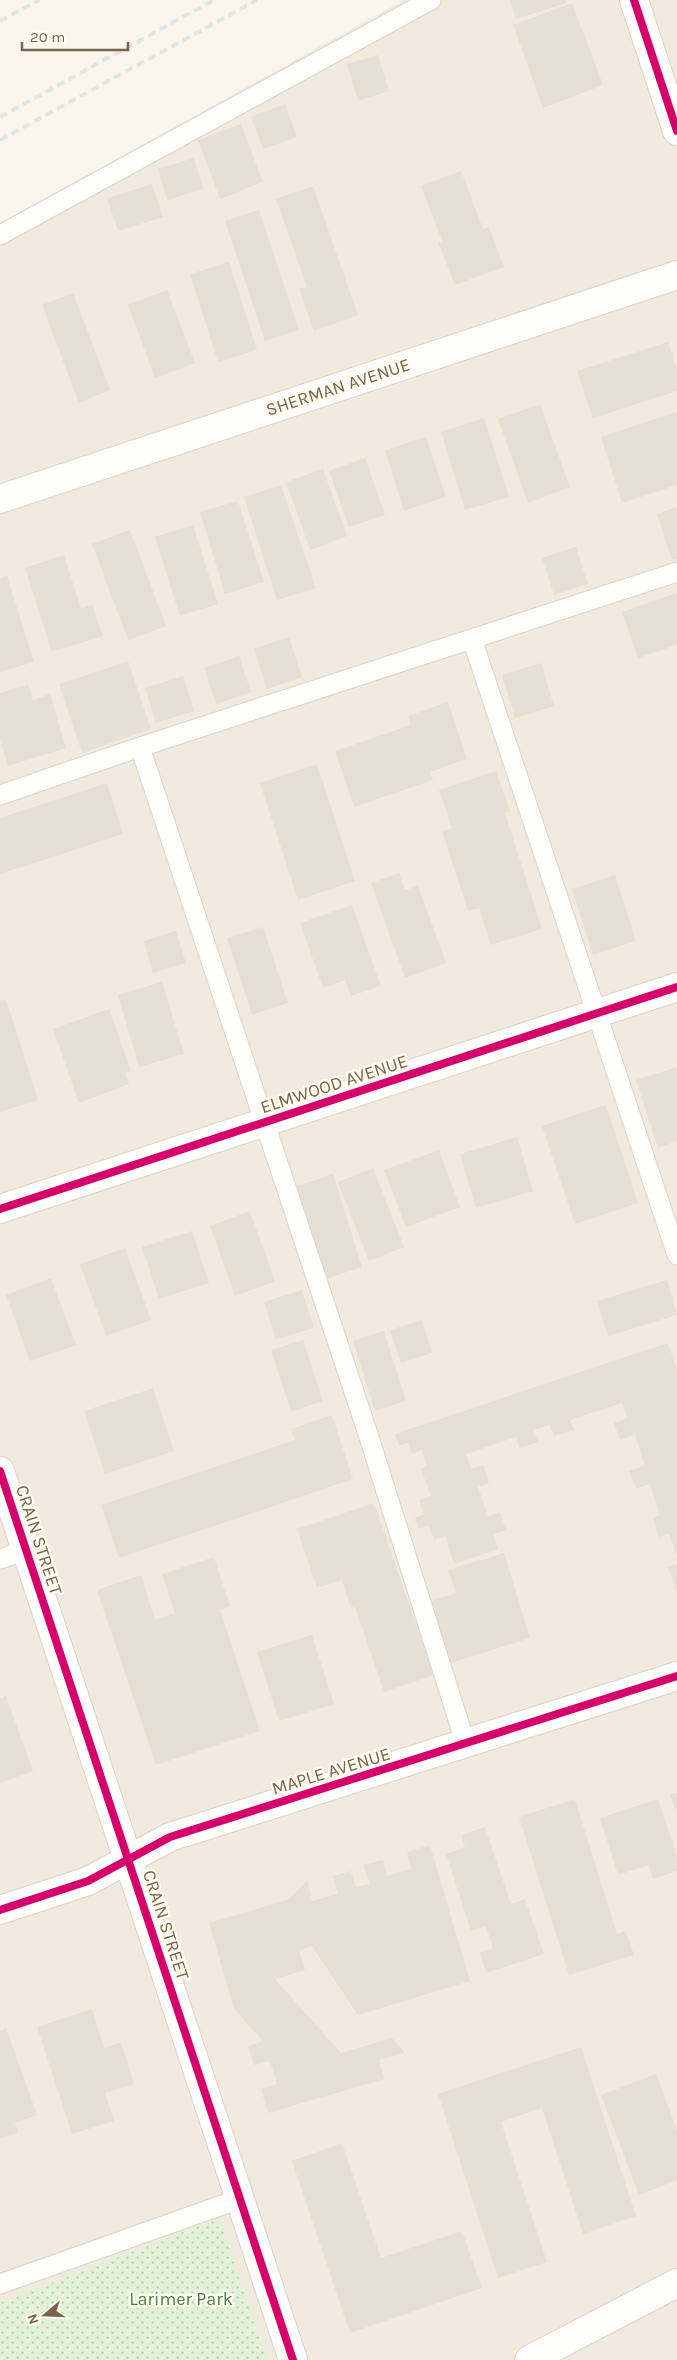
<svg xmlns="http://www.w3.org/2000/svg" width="677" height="2360" font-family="Karla,sans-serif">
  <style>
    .residential { fill: #f2eadc }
    .park { fill: url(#park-dots) }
    .building { fill: #e6dfd5 }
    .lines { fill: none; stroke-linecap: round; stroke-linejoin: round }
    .service-casing { stroke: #d9d3cc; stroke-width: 21 }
    .minor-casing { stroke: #d9d3cc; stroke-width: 30 }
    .service { stroke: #fefefc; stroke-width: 19 }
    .minor { stroke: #fefefc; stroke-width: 28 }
    .rail { stroke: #e6e3e6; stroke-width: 4; stroke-dasharray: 8 5; stroke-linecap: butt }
    .cycleway-casing { stroke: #fffcf1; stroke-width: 11 }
    .cycleway { stroke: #d6006c; stroke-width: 8 }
    .labels { text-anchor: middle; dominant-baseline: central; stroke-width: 5; stroke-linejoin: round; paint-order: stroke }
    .street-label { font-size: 18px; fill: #7a634b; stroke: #fffcf1 }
    .park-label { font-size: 18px; fill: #4b8142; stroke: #fffcf1 }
  </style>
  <defs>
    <pattern id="park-dots" width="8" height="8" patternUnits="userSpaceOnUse" patternTransform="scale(1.25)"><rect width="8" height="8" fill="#e2f1d9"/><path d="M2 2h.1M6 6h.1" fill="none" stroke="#bcc7b2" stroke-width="1.8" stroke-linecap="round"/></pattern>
  </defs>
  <rect width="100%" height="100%" fill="#f9f6ee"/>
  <path class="residential" d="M404,0H677V2360H0V223Z"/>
  <path class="park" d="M219,2218L267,2360H0V2303Z"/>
  <path class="building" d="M510,0H565L566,3L516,19Z
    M572,3L603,85L543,108L513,25Z
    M378,55L389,91L358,101L347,64Z
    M285,104L297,137L263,149L251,117Z
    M241,124L263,182L220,199L198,140Z
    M194,158L203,189L167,200L158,169Z
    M461,171L483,229L489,227L504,267L455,285L438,242L442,241L421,186Z
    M152,184L163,217L118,231L107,198Z
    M313,186L358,315L314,331L299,289L307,287L276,199Z
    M259,210L299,330L265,341L225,221Z
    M229,262L257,350L218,362L190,274Z
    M167,290L195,363L155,378L128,305Z
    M73,293L110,390L79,403L42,305Z
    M668,342L677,369V391L593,418L577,371Z
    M540,404L570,487L528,503L498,419Z
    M677,412V485L622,503L601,437Z
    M484,418L509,497L465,510L441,432Z
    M426,437L446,497L404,511L385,450Z
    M365,458L385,515L349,527L329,471Z
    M323,469L347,536L310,550L286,482Z
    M281,485L316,588L277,600L244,497Z
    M238,501L264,582L225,594L200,512Z
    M677,507V559L672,560L657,514Z
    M193,525L218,604L180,616L155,537Z
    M130,530L166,626L128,640L92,544Z
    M576,547L588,584L554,595L542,558Z
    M64,555L81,609L92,605L103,636L52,652L25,568Z
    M7,576L34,662L0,672V578Z
    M677,593V645L638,658L622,612Z
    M289,637L302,677L267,689L254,649Z
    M239,656L251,692L216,704L204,668Z
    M128,661L151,729L82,753L59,684Z
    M541,663L554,706L515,718L502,675Z
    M183,676L194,711L156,723L145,688Z
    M28,684L33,700L50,694L66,748L8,766L0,740V693Z
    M448,702L467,759L430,772L433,780L354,807L335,751L411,725L408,716Z
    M317,764L355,881L298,900L260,783Z
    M496,771L510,811L505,813L542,929L491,945L479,908L468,911L442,831L452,828L439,790Z
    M107,783L123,834L0,874V818Z
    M399,873L405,890L418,886L446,963L405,978L371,883Z
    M615,875L636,941L593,955L572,889Z
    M352,905L381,986L351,996L345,980L323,988L300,923Z
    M263,927L288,1003L252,1015L227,938Z
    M176,931L186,963L153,973L144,941Z
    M162,982L184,1054L139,1067L118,995Z
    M6,999L38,1100L0,1112V1001Z
    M109,1009L131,1071L125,1073L129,1084L79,1103L53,1029Z
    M677,1067V1141L658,1148L636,1080Z
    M606,1105L638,1203L575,1224L542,1126Z
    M517,1137L533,1191L476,1208L460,1154Z
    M439,1150L460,1207L406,1227L384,1170Z
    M373,1168L404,1247L369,1261L338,1182Z
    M333,1174L362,1267L326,1279L297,1186Z
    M250,1211L275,1281L235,1296L210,1226Z
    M192,1231L209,1283L159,1299L142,1247Z
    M125,1248L151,1320L106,1336L80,1264Z
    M51,1278L76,1345L30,1361L6,1295Z
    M667,1280L677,1315L608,1336L597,1301Z
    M302,1290L314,1328L276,1339L264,1302Z
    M422,1320L432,1353L401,1363L390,1330Z
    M384,1331L406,1401L375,1411L353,1341Z
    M303,1340L323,1401L291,1412L271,1350Z
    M668,1343L677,1370V1556L669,1534L659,1537L653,1518L660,1515L650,1484L636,1489L629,1471L645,1466L635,1435L620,1440L614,1423L628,1418L622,1403L570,1420L574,1430L554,1436L550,1425L534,1430L538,1442L519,1448L516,1437L466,1454L471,1469L483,1465L489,1483L478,1487L488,1516L500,1512L506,1530L493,1534L498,1549L454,1564L445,1536L434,1540L429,1525L419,1529L415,1517L424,1515L419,1500L431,1496L421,1469L427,1466L422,1450L412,1454L408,1443L399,1446L395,1434Z
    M153,1388L174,1451L105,1474L84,1411Z
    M332,1415L353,1479L119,1558L101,1505L295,1440L291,1429Z
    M374,1503L434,1675L384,1692L355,1607L351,1608L342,1580L317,1588L297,1529Z
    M504,1553L530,1638L451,1663L431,1601L456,1593L448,1570Z
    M214,1557L230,1606L220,1610L260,1731L156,1765L97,1590L141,1575L155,1620L175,1613L162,1574Z
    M677,1564V1592L668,1567Z
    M312,1635L334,1704L279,1721L257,1652Z
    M6,1696L33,1771L0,1783V1699Z
    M677,1793V1813L670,1795Z
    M575,1799L617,1934L626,1931L634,1955L569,1975L519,1817Z
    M658,1799L677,1856V1871L653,1879L649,1865L618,1875L600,1818Z
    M485,1827L511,1904L525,1899L544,1954L486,1973L480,1953L493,1949L486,1926L471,1931L446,1854L465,1847L461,1835Z
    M430,1845L470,1981L358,2015L312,1946L299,1950L305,1970L275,1979L341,2053L392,2038L405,2053L379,2060L384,2079L268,2113L261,2089L277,2084L270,2061L254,2065L248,2046L263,2041L234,2009L209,1923L287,1900L308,1881L312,1901L338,1894L333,1876L351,1871L356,1887L370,1884L363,1865L383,1860L387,1876L411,1869L407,1852Z
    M92,2009L104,2048L121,2042L134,2084L105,2093L114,2121L72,2134L37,2027Z
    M6,2028L37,2115L15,2123L18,2132L0,2139V2031Z
    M581,2047L636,2216L583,2234L542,2108L501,2122L547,2262L498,2278L438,2094Z
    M656,2074L677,2130V2180L639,2195L601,2095Z
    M342,2143L381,2258L462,2231L482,2288L350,2333L292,2161Z"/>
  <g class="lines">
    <defs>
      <path id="service" d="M0,235L431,0
        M472,639L677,1255
        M140,747L368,1434L466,1745
        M0,795L140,747L677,572
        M0,1559L26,1550
        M0,2284L239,2199"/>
      <path id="minor" d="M634,0L677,131
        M0,499L677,275
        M0,1209L677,987
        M0,1471L293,2360
        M0,1910L88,1881L170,1837L677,1676
        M529,2360L677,2283"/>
    </defs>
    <use href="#service" class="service-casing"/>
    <use href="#minor" class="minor-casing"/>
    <use href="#service" class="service"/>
    <use href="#minor" class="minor"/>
    <path class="rail" d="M0,21L39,0
      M0,117L214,0
      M0,140L257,0"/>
    <defs>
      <path id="cycleway" d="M634,0L677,131
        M0,1209L677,987
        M0,1471L293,2360
        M0,1910L88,1881L170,1837L677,1676"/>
    </defs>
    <use href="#cycleway" class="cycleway-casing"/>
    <use href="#cycleway" class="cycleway"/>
  </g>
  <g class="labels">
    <g class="street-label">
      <text transform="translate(338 387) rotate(-18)">SHERMAN AVENUE</text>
      <text transform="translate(334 1084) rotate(-18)">ELMWOOD AVENUE</text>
      <text transform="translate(39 1540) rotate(72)">CRAIN STREET</text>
      <text transform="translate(331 1771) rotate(-17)">MAPLE AVENUE</text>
      <text transform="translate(166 1925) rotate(72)">CRAIN STREET</text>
    </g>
    <g class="park-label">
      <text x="181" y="2299">Larimer Park</text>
    </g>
  </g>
  <g transform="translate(45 2315) rotate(251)" stroke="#fffcf1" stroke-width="4" paint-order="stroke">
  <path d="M0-4L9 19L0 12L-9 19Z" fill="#7a634b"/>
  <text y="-8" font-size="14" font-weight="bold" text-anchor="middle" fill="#7a634b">N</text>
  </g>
  <path d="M22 42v8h106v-8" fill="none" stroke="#7a634b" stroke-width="2.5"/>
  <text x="30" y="42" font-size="15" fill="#7a634b" stroke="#fffcf1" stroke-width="4" paint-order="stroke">20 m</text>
</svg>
